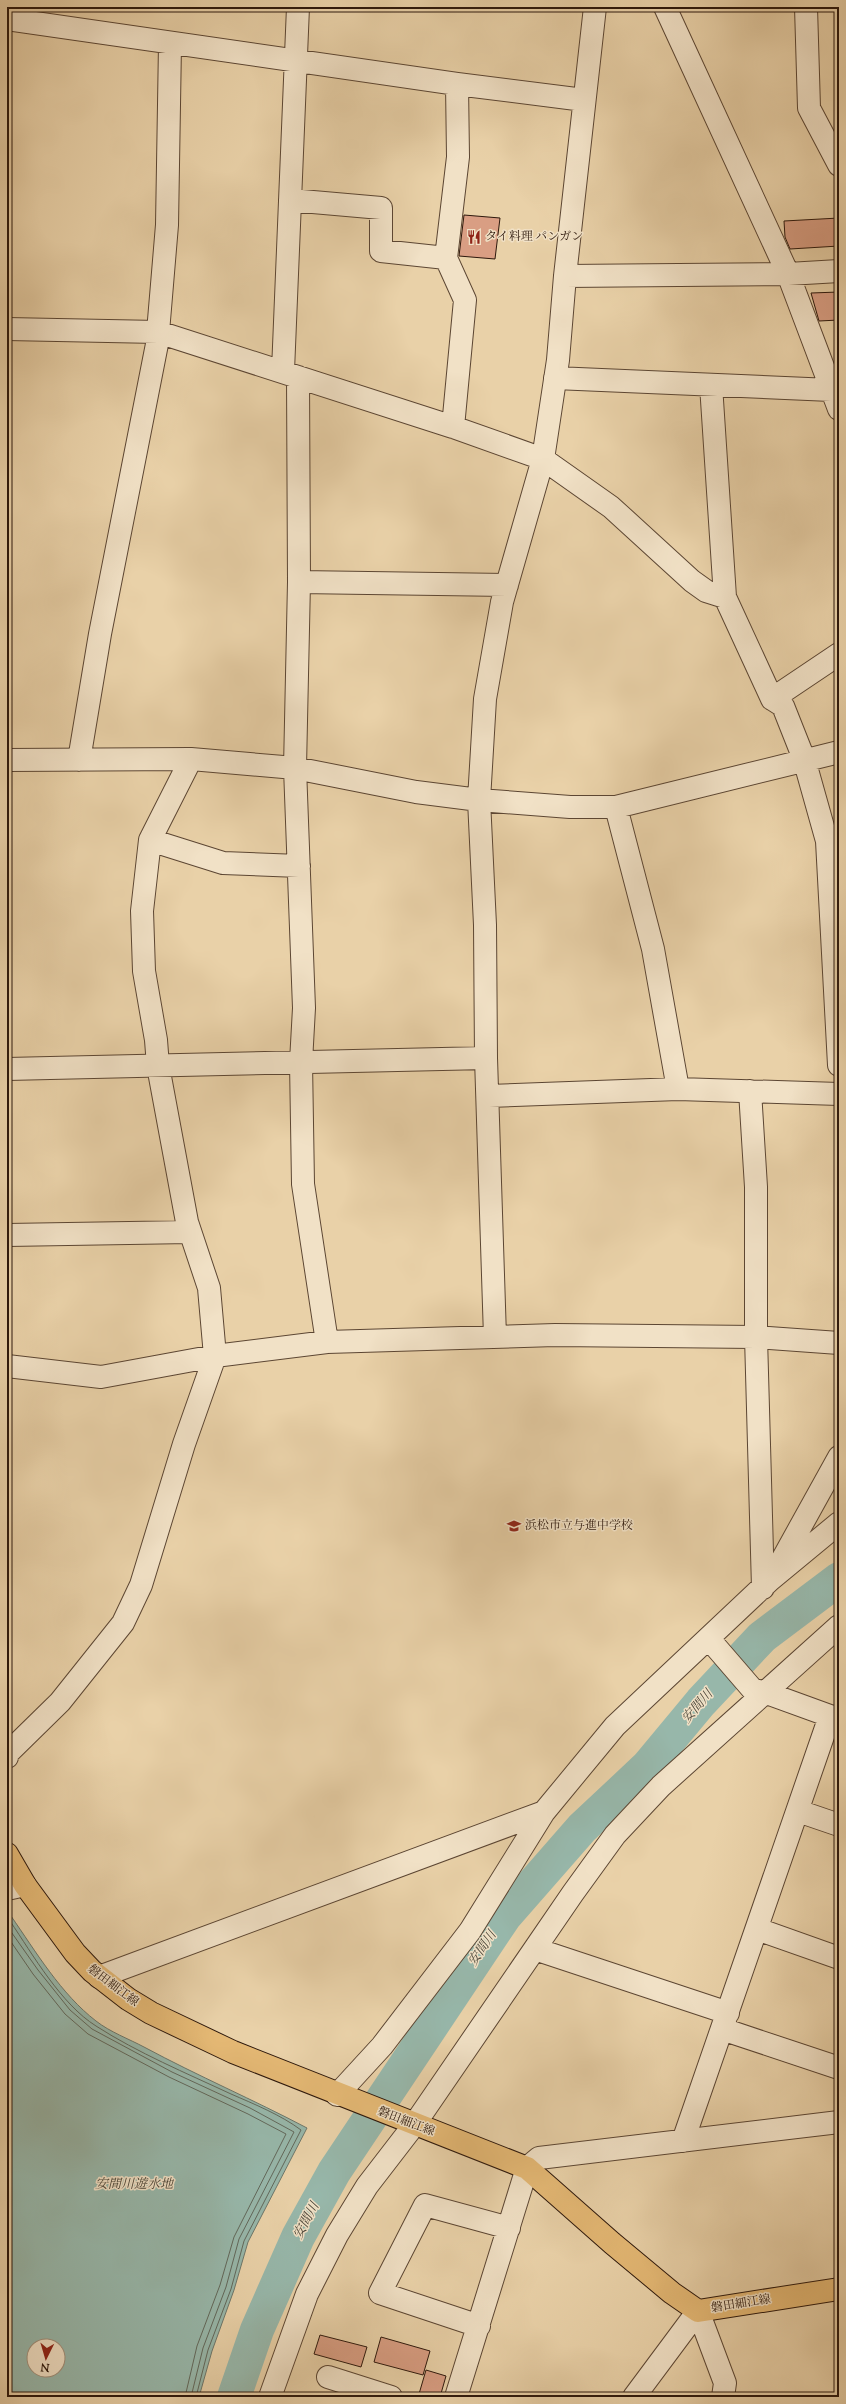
<svg xmlns="http://www.w3.org/2000/svg" width="846" height="2404" font-family="'Sorts Mill Goudy','Noto Serif JP',serif">
  <style>
    .water { fill: #97b7aa; stroke: #6d776b; fill-rule: evenodd }
    .lines { fill: none; stroke-linecap: round; stroke-linejoin: round }
    .shore { stroke: #62685b; stroke-width: 1 }
    .river { stroke: #97b7aa; stroke-width: 34 }
    .building { fill: #d99e83; stroke: #2d180c }
    .minor-casing { stroke: #5c4633; stroke-width: 24 }
    .major-casing { stroke: #2d180c; stroke-width: 24 }
    .minor { stroke: #f1e1c6; stroke-width: 22 }
    .major { stroke: #e4b874; stroke-width: 22 }
    .labels { text-anchor: middle; dominant-baseline: central; stroke-width: 3; stroke-linejoin: round; paint-order: stroke }
    .poi-label { font-size: 12px; fill: #2d180c; stroke: #f1e1c6; text-anchor: start }
    .street-label { font-size: 12px; fill: #2d180c; stroke: #f1e1c6 }
    .water-label { font-size: 13px; font-style: italic; fill: #4d483b; stroke: #f1e1c6 }
  </style>
  <rect width="100%" height="100%" fill="#e9d1a8"/>
  <filter id="stains"><feTurbulence type="fractalNoise" baseFrequency=".005" numOctaves="4"/><feColorMatrix values="0 0 0 0 .2 0 0 0 0 .09 0 0 0 0 .02 0 0 0 .5 -.17"/></filter>
  <radialGradient id="worn" r=".72"><stop offset=".6" stop-color="#630" stop-opacity="0"/><stop offset="1" stop-color="#630" stop-opacity=".3"/></radialGradient>
  <path class="water" d="M11,1916C36,1952 61,1994 96,2021C110,2032 129,2039 144,2047C198,2076 254,2100 307,2128L248,2242L234,2290L212,2351L199,2397H7V1917ZM34,2346H58V2370H34Z"/>
  <g class="lines">
    <path class="shore" d="M7,1920L10,1921C33,1955 61,2004 96,2026C138,2053 186,2073 231,2094C254,2104 281,2115 301,2130L244,2241L231,2289L208,2350L196,2397
      M7,1926L38,1970L70,2010L92,2029L172,2072L250,2108L294,2132L239,2239L226,2287L203,2348L191,2397
      M7,1936L33,1974L65,2014L88,2034L169,2077L248,2114L286,2134L234,2237L220,2285L197,2346L185,2397"/>
    <path class="river" d="M234,2397L257,2330L298,2237L334,2172L505,1916L582,1828L647,1767L701,1702L762,1637L839,1579"/>
  </g>
  <path class="building" d="M464,215L500,218L495,259L459,256Z
    M839,218V246L790,249L785,237L784,221Z
    M839,292V320L819,321L811,293Z
    M320,2335L367,2347L361,2367L314,2354Z
    M381,2337L430,2351L423,2375L374,2362Z
    M426,2370L446,2376L440,2397L419,2394Z"/>
  <g class="lines">
    <defs>
      <path id="minor" d="M665,7L788,274L839,409
        M806,7L809,108L839,165
        M7,19L457,84L584,100
        M290,200L381,208V251L446,258
        M565,276L788,274L839,271
        M7,329L158,332L453,427L543,459L611,507L692,581L706,591L725,597L772,699L783,706L804,759L827,841L839,1065
        M283,371L298,7
        M298,377L299,582L295,768L304,1008L301,1062L303,1184L327,1342
        M555,378L831,390
        M711,385L725,597
        M453,427L465,300L446,258L458,157L457,84
        M299,582L507,585
        M772,699L839,654
        M7,760L191,759L295,768L416,792L479,800L570,807H616L839,752
        M79,760L100,634L157,344L167,225L170,44
        M616,807L653,949L678,1089
        M150,840L223,863L299,866
        M7,1069L486,1058
        M750,1091L756,1187V1337L763,1588
        M489,1096L678,1089L839,1094
        M7,1235L190,1232
        M495,1337L486,1058L485,925L479,800L485,699L502,602L543,459L558,360L565,276L595,7
        M7,1366L101,1377L215,1356L327,1342L555,1335L756,1337L839,1343
        M777,1569L839,1457
        M709,1639L753,1690L764,1692L830,1716
        M7,1757L8,1753L60,1702L123,1623L141,1585L184,1444L215,1356L209,1288L187,1222L158,1066L156,1040L144,971L142,911L150,840L191,759
        M798,1811L839,1825
        M7,1889L25,1885
        M757,1929L839,1958
        M535,1949L728,2013
        M99,1977L544,1812
        M722,2029L839,2068
        M337,2095L382,2046L470,1931L544,1812L615,1726L770,1580L839,1523
        M683,2141L830,1716L839,1719
        M698,2311L725,2383L723,2397
        M479,2326L380,2293L425,2205L509,2228
        M328,2377L391,2397
        M270,2397L307,2294L337,2235L367,2186L414,2125L573,1893L615,1835L661,1786L839,1626
        M456,2397L527,2168L539,2158L839,2122
        M634,2397L698,2311"/>
      <path id="major" d="M7,1854L25,1885L75,1953L92,1971L128,1999L151,2013L233,2052L527,2168L612,2243L672,2293L698,2311L839,2289"/>
    </defs>
    <use href="#minor" class="minor-casing"/>
    <use href="#major" class="major-casing"/>
    <use href="#minor" class="minor"/>
    <use href="#major" class="major"/>
  </g>
  <defs>
    <symbol id="restaurant-bare" viewBox="-9 -9 18 18"><path d="M-5-6h1v4h1v-4h1v4h1v-4h1v5L-1.5 .5V6h-2V.5L-5-1ZM5-6V6H3V1.5H1.5Q1.5-4 5-6Z" fill="#8f2418" stroke="#f1e1c6" stroke-width="2.5" paint-order="stroke"/></symbol>
    <symbol id="school-bare" viewBox="-9 -9 18 18"><path d="M0-5L7-2L0 1L-7-2ZM-4 1L0 2.5L4 1V4Q0 6-4 4Z" fill="#8f2418" stroke="#f1e1c6" stroke-width="2.5" paint-order="stroke"/></symbol>
  </defs>
  <g fill-rule="evenodd">
    <use href="#restaurant-bare" x="464" y="227" width="20" height="20"/>
    <use href="#school-bare" x="504" y="1516" width="20" height="20"/>
  </g>
  <g class="labels">
    <g class="poi-label">
      <text x="485" y="237">タイ料理 パンガン</text>
      <text x="525" y="1526">浜松市立与進中学校</text>
    </g>
    <g class="street-label">
      <text transform="translate(113 1986) rotate(37)">磐田細江線</text>
      <text transform="translate(406 2122) rotate(21)">磐田細江線</text>
      <text transform="translate(741 2304) rotate(-9)">磐田細江線</text>
    </g>
    <g class="water-label">
      <text transform="translate(698 1707) rotate(-49)">安間川</text>
      <text transform="translate(483 1949) rotate(-56)">安間川</text>
      <text x="134" y="2185">安間川遊水地</text>
      <text transform="translate(307 2221) rotate(-62)">安間川</text>
    </g>
  </g>
  <rect width="846" height="2404" fill="none" stroke="#e9d1a8" stroke-width="24"/>
  <rect x="8" y="8" width="830" height="2388" fill="none" stroke="#2d180c" stroke-width="2"/>
  <rect x="12" y="12" width="822" height="2380" fill="none" stroke="#2d180c"/>
  <g transform="translate(46 2358) rotate(185)"><circle r="19" fill="#f1e1c6" stroke="#a3917c"/>
  <path d="M0-3L7 15L0 10L-7 15Z" fill="#8f2418"/>
  <text y="-6" font-size="11" font-weight="bold" text-anchor="middle" fill="#2d180c">N</text>
  </g>
  <rect width="100%" height="100%" filter="url(#stains)"/>
  <rect width="100%" height="100%" fill="url(#worn)"/>
</svg>
